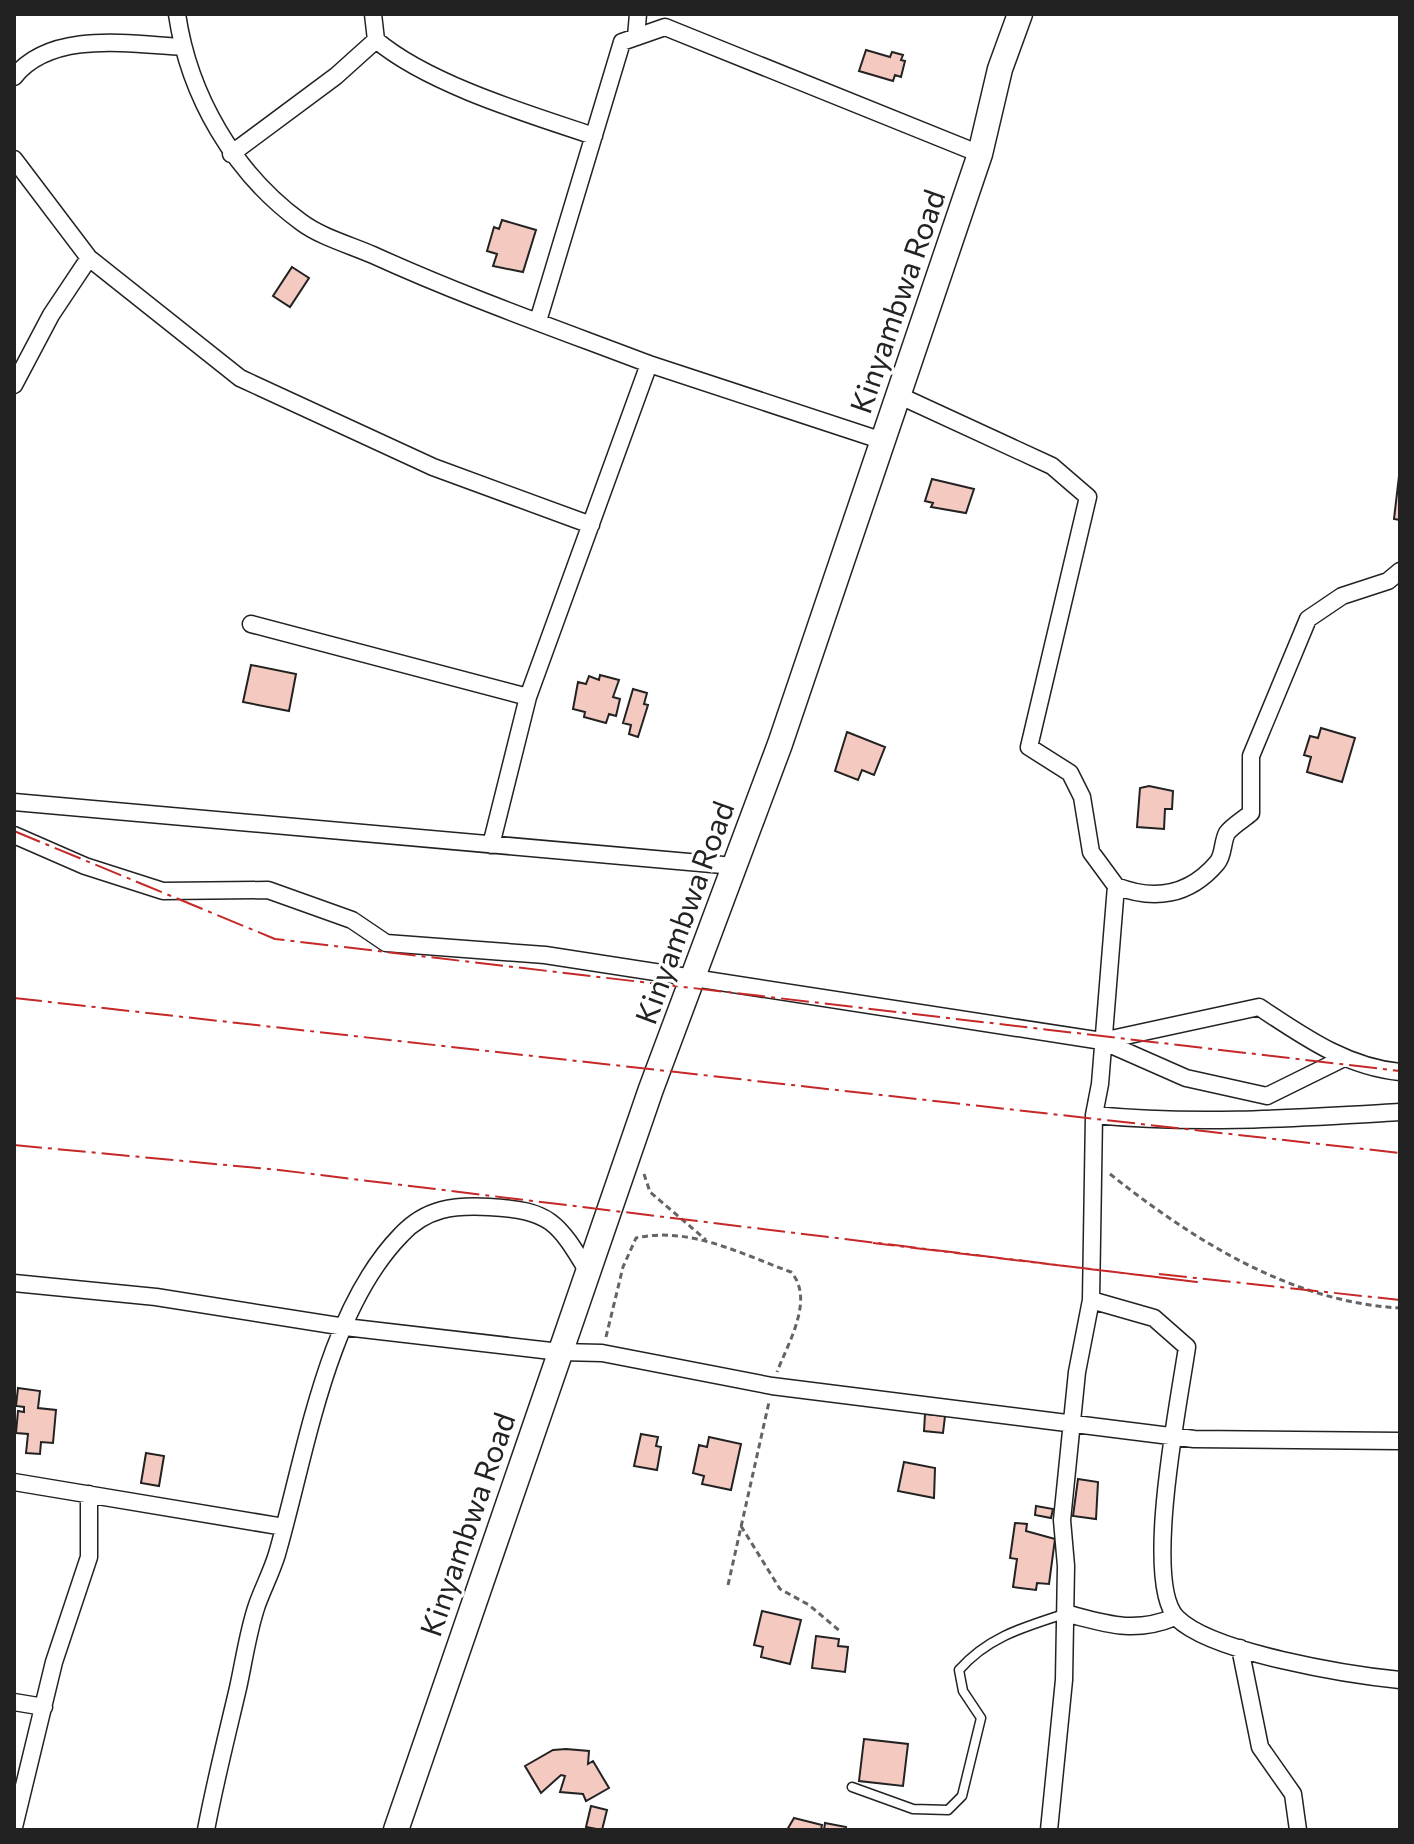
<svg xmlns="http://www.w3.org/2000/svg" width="1414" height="1844" font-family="Commissioner,sans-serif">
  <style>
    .building { fill: #f3c9c0; stroke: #222; stroke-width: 2 }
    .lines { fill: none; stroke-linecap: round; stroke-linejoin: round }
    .lane-casing { stroke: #222; stroke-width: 11 }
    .street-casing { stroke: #222; stroke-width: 19 }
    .secondary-casing { stroke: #222; stroke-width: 27 }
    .path { stroke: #646464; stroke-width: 3; stroke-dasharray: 6 4; stroke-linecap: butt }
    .lane { stroke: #fff; stroke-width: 8 }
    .street { stroke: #fff; stroke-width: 16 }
    .secondary { stroke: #fff; stroke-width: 24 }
    .power { stroke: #c62828; stroke-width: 2; stroke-dasharray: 28 6 4 6; stroke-linecap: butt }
    .labels { text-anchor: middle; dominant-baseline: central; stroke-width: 6; stroke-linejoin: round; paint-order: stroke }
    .street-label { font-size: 30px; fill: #222; stroke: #fff }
  </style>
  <rect width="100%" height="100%" fill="#fff"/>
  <path class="building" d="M866,50L890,57L892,52L903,55L901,60L905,61L901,77L895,75L893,81L859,71Z
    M502,220L536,230L523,272L493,266L497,254L487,251L494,227L499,229Z
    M292,267L309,278L290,307L273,296Z
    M1399,476H1400V520L1394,519Z
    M932,479L974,489L966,513L931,507L933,503L925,501Z
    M251,665L296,674L289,711L243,702Z
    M600,675L619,680L613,697L620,699L616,716L609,714L606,723L584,717L585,712L573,709L578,682L586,684L589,676L599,680Z
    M633,689L647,693L644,704L648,705L638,737L629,734L631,725L623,723Z
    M1321,728L1355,738L1342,782L1307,772L1311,757L1304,755L1310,736L1318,738Z
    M847,732L885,747L874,775L862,770L858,780L835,771Z
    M1149,786L1173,791L1172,809H1165L1164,829L1137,827L1140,788Z
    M18,1388L40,1391L38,1408L56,1410L53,1443L41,1442L40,1454L26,1453L28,1434L16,1433L18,1411L24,1412V1407L16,1406Z
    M925,1414L945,1416L943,1433L924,1431Z
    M641,1434L658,1437L656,1446L661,1447L657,1470L634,1466Z
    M709,1437L741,1444L731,1490L702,1484L704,1476L693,1473L699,1445L707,1447Z
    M146,1453L164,1456L159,1486L141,1483Z
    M904,1462L935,1468L934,1498L898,1491Z
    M1078,1479L1098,1482L1096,1519L1073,1516Z
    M1036,1506L1053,1509L1051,1518L1035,1515Z
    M1015,1523L1027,1524L1026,1531L1055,1539L1049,1584L1037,1583L1036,1590L1013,1587L1017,1559L1010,1558Z
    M762,1611L801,1620L790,1664L761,1657L763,1647L754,1645Z
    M816,1636L839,1639L838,1646L848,1647L845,1672L812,1668Z
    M864,1739L908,1744L903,1786L859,1781Z
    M566,1749L589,1751L588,1764L593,1761L609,1788L586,1801L583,1794L560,1792L565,1776L561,1775L541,1793L525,1766L553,1750Z
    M591,1806L607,1810L602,1830L586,1827Z
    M794,1818L822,1825L821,1830H787Z
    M825,1823L846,1827L845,1830H824Z"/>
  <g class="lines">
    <defs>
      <path id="lane" d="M852,1787L913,1809L948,1810L962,1796L981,1718L963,1691L959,1670C988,1637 1024,1627 1064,1614"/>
      <path id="street" d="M177,14C189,96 234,173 301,222C321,237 350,245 373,255C463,296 557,329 649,364L528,697
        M373,14L376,40C428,84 528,114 594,136
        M636,37L638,14
        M14,77C51,30 130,44 182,47
        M231,154L336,76L376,40
        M14,159L89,258L240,378L433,467L591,525
        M538,321L622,42L665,27L980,154
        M649,364L883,441
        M14,385L51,315L89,258
        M898,395L1052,466L1088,497L1029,747L1070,773L1082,797L1091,852L1116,886L1100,1084L1094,1115L1091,1300L1077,1372L1062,1520L1066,1566L1064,1680L1049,1830
        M251,624L528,697L491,845
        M14,802L734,866
        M14,835L85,866L163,891L268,890L352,920L386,943L545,955L1102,1041L1259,1007C1303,1036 1346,1067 1400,1072
        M1116,886C1154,901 1189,896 1217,863C1224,855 1222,842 1227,833C1232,826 1244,819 1251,813V756L1308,619L1342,596L1388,581L1400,571
        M1102,1041L1186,1078L1267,1096L1344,1058
        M1094,1115C1197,1125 1297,1118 1400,1112
        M14,1283L156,1297L345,1327L560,1352L602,1353L772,1386L1194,1439L1400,1441
        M1091,1300L1154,1318L1187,1347C1180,1397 1142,1583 1177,1618C1212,1653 1350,1675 1400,1680
        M14,1482L284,1527
        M1065,1613C1107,1624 1134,1634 1175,1617
        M1240,1648L1260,1747L1293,1794L1298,1830
        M14,1702L44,1707
        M14,1827L54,1662L89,1557V1494
        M206,1830C215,1782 227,1735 238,1688C244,1661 248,1631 257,1605C263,1588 272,1571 277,1554C306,1454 326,1312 401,1235C426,1208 454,1205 489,1207C550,1210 558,1222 588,1272"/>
      <path id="secondary" d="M396,1830L651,1089L780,744L980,154L1000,69L1020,14"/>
    </defs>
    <use href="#lane" class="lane-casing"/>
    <use href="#street" class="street-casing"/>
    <use href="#secondary" class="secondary-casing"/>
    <path class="path" d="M644,1174L650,1192L706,1240
      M1110,1174C1193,1240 1291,1302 1400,1308
      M606,1337L623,1267L636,1238C690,1226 741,1254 791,1272C815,1299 788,1343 777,1372
      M741,1526L780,1589L809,1605L841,1632
      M728,1585L769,1402"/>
    <use href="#lane" class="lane"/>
    <use href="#street" class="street"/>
    <use href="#secondary" class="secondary"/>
    <path class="power" d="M14,831L275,939L1400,1071
      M14,998L1400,1153
      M14,1145L279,1170L1197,1282L873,1243
      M1159,1274L1400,1300"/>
  </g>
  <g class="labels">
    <g class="street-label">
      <text transform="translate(896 301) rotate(-71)">Kinyambwa Road</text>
      <text transform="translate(683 912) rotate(-70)">Kinyambwa Road</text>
      <text transform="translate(466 1524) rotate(-71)">Kinyambwa Road</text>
    </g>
  </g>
  <rect width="1414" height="1844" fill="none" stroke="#222222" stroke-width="32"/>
</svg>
